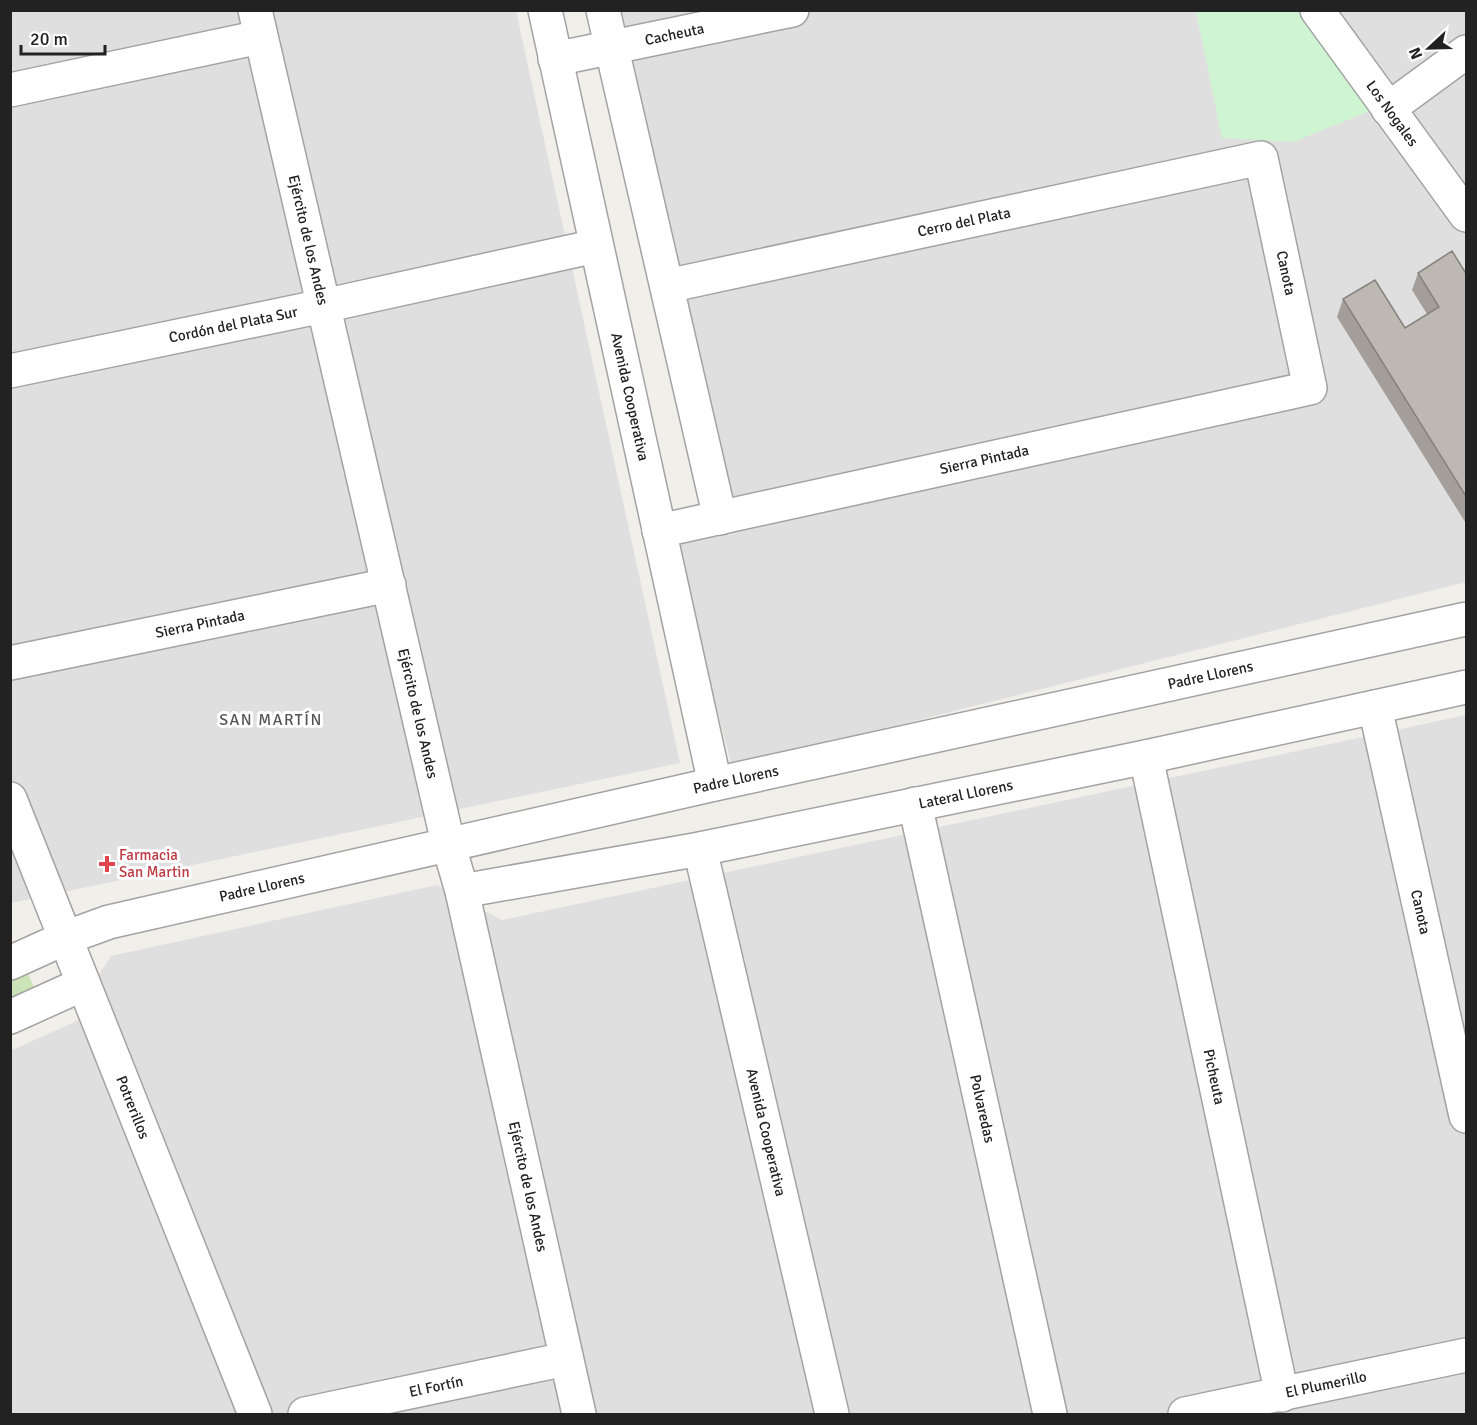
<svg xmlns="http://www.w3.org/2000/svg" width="1477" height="1425" font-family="Signika,sans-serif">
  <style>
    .residential { fill: #e0dfdf }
    .grass { fill: #cce4b7 }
    .park { fill: #cef4d2 }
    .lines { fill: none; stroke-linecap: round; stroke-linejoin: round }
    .minor-casing { stroke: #a3a3a3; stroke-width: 36 }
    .minor { stroke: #fff; stroke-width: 33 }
    .wall { fill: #a39e9a }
    .building { fill: #beb8b3; stroke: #85817d; stroke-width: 1.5 }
    .health-dot { fill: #e0444e; stroke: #fff; stroke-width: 2 }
    .labels { text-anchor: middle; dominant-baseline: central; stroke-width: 6; stroke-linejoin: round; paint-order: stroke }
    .street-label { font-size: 15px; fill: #222; stroke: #fff }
    .health-label { font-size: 15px; fill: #be3a42; stroke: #fff; text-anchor: start }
    .neighbourhood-label { font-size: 16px; letter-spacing: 1.5px; fill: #555; stroke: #fff }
  </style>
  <rect width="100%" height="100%" fill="#f1efea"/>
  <path class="residential" d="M10,11H516L680,763L11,903Z
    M614,11H1466V582L732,767L673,541L734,528Z
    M1466,715V1414H11L10,1051L110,1006L98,976L111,956L437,885L502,920Z"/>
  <path class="grass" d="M26,970L37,993L11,1005L10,977Z"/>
  <path class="park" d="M1196,11H1297L1370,111L1293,142L1222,138Z"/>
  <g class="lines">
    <defs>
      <g id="minor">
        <path id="s1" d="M255,10L448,843L462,891L579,1414"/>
        <path id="s2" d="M545,10L715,784"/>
        <path d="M603,10L720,518"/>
        <path id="s3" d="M1317,10L1466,215"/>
        <path id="s4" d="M555,59L792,10"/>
        <path d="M10,90L260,37"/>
        <path d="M1388,109L1466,52"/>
        <path id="s5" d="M10,371L323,306L596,246"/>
        <path id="s6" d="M659,531L1310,388L1261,158L667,286"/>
        <path id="s7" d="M10,663L389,585"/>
        <path id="s8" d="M1375,707L1466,1116"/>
        <path id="s9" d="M1146,757L1282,1395"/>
        <path id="s10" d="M10,799L255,1414"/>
        <path id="s11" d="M915,804L1050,1414"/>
        <path id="s12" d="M700,849L832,1414"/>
        <path id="s13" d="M462,891L700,849L1146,757L1466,687"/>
        <path id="s14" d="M10,963L65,938L109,922L715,784L1466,619"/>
        <path d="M10,1017L83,984"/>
        <path id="s15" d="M305,1414L566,1359"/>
        <path id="s16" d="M1185,1414L1466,1355"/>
      </g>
    </defs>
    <use href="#minor" class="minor-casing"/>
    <use href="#minor" class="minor"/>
  </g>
  <path class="wall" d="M1418,273L1467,275V525L1337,317L1343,299L1405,328L1427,314L1412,290Z"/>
  <path class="building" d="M1452,251L1467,275V498L1343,299L1375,280L1405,328L1439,307L1418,273Z"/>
  <path class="health-dot" d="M104 855h6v6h6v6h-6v6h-6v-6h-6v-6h6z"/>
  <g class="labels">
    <g class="street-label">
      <text stroke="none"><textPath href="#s4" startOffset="122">Cacheuta</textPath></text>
      <text stroke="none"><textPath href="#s3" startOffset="128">Los Nogales</textPath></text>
      <text transform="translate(964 222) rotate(-12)">Cerro del Plata</text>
      <text stroke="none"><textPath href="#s1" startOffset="236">Ejército de los Andes</textPath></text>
      <text transform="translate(1286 273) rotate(78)">Canota</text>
      <text stroke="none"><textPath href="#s5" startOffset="228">Cordón del Plata Sur</textPath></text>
      <text stroke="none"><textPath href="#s2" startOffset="396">Avenida Cooperativa</textPath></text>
      <text stroke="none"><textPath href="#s6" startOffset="333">Sierra Pintada</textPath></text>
      <text stroke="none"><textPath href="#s7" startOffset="194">Sierra Pintada</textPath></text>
      <text stroke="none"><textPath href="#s14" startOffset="1236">Padre Llorens</textPath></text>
      <text stroke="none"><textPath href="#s1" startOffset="722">Ejército de los Andes</textPath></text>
      <text stroke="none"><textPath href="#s14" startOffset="750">Padre Llorens</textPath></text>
      <text stroke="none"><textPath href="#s13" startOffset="513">Lateral Llorens</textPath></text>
      <text stroke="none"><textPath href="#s14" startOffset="264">Padre Llorens</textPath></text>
      <text stroke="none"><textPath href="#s8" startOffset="210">Canota</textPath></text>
      <text stroke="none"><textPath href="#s9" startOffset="327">Picheuta</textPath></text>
      <text stroke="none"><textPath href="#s10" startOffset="332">Potrerillos</textPath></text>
      <text stroke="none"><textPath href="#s11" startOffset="312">Polvaredas</textPath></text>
      <text stroke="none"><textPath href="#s12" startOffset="291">Avenida Cooperativa</textPath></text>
      <text stroke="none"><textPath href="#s1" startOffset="1208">Ejército de los Andes</textPath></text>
      <text stroke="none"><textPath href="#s16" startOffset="144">El Plumerillo</textPath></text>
      <text stroke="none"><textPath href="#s15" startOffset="134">El Fortín</textPath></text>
    </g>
    <g class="health-label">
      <text x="119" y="855">Farmacia<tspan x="119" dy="17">San Martin</tspan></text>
    </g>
    <g class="neighbourhood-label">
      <text x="271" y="720">SAN MARTÍN</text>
    </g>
  </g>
  <rect width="1477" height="1425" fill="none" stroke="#222222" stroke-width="24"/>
  <g transform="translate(1429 48) rotate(248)" stroke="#ffffff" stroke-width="4.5" paint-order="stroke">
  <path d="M0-4.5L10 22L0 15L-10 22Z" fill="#222222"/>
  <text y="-9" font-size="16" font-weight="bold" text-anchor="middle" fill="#222222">N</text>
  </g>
  <path d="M21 45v9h84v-9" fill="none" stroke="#222222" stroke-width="3"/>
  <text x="30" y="45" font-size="18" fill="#222222" stroke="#ffffff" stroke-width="4.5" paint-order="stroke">20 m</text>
</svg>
